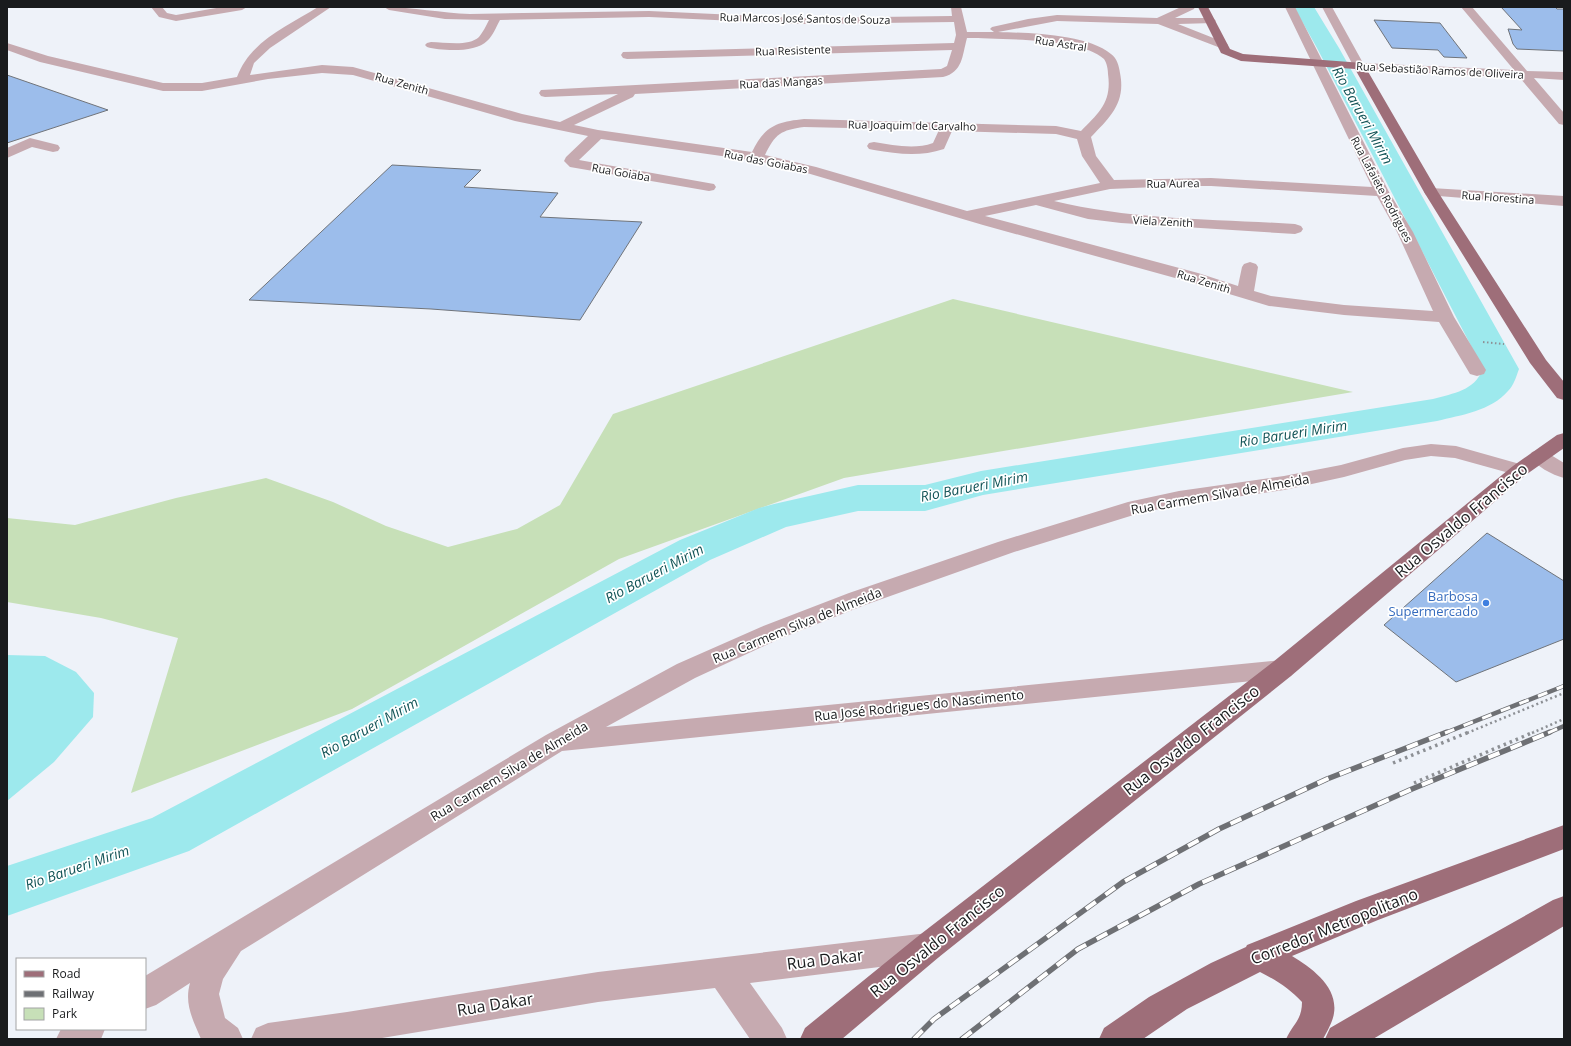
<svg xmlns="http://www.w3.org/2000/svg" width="1571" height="1046" font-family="'Open Sans',sans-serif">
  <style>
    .green { fill: #c7e0b8 }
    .water { fill: #9de9ed }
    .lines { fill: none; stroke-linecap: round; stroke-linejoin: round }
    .river { fill: #9de9ed; fill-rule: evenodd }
    .building { fill: #9cbdeb; stroke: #70747a }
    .path-far2 { stroke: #8d9095; stroke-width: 2; stroke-dasharray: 1.5 2.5; stroke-linecap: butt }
    .path-far1 { stroke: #8d9095; stroke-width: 2.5; stroke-dasharray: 2 3; stroke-linecap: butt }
    .path { stroke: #8d9095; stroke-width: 3.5; stroke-dasharray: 2.5 4; stroke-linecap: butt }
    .minor { fill: #c6aab0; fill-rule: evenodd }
    .major { fill: #9e6e79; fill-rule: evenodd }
    .rail-far1-casing { stroke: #6e7074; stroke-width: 4.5 }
    .rail-casing { stroke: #6e7074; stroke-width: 5.5 }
    .rail-far1 { stroke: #fff; stroke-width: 3; stroke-dasharray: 10; stroke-linecap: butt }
    .rail { stroke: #fff; stroke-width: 4; stroke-dasharray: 12; stroke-linecap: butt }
    .shop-dot { fill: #3f7fe0; stroke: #fff; stroke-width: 1.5 }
    .labels { text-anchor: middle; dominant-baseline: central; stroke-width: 3.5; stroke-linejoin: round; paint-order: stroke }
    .far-street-label { font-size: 11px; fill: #191b1d; stroke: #fff }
    .street-label { font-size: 13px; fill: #191b1d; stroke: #fff }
    .shop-label { font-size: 13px; fill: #366cbe; stroke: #fff; text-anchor: end }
    .water-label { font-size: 14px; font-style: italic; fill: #115356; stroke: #fff }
    .near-street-label { font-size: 16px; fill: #191b1d; stroke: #fff }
  </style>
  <rect width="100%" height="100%" fill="#eef2f9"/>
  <path class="green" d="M953,299L1353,392L844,478L619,559L352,709L131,793L178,638L101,618L7,602V518L75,525L176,498L266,478L333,502L386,526L448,547L517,529L560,505L613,414Z"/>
  <path class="water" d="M7,655L45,656L76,672L94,693L93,717L54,762L7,801Z"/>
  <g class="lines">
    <path class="river" d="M1294,7H1314L1339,48L1519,369C1516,377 1514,385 1508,391C1491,411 1461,415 1437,421L983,495L925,511H858L786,527L710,560L189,851L7,916V866L152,818L680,540L759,508L774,504L858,485H925L981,471L1433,399C1454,393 1474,391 1483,369L1317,48Z"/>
  </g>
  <path class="building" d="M1501,7H1555L1557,9H1564V51L1517,49L1513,44L1508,29L1522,30Z
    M1374,20L1440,23L1467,58L1444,57L1438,50L1392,48Z
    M7,75L108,110L7,143Z
    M392,165L481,170L464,187L558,193L540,217L642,222L580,320L431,309L249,300Z
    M1487,533L1564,581V639L1456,682L1384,625Z"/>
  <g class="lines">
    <path class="path-far2" d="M1483,342L1504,344"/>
    <path class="path-far1" d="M1467,733L1564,693
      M1532,733L1564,719"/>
    <path class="path" d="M1393,763L1469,732
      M1414,783L1534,732"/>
    <path class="minor" d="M151,7H162L167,13L176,15L222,7H247L242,10L176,21L159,17Z
      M318,7H331L270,48L254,63L250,75L322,65L353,67L522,114L560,122L618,94L545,97L541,96L539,93L541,90L941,69L947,66L952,50L627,59L623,58L621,55L623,52L954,43L956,35L954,22L803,24L649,17L500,20C496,27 493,36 487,41C476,53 441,51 427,47L425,45L427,43L431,42C445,42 468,47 479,37C483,32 486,26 489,20L445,19L389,10L384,7C413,7 441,13 470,14L649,11L803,18L952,16L951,7H961L967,32H994L990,29L992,27L1028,19L1057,15L1157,18L1181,7H1195L1194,9L1175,18H1210L1214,19L1216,21L1214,23L1178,24L1226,43L1228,45L1226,47H1218L1158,24L1057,21L998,32C1029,33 1087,34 1111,54C1117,58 1119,66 1120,73C1126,103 1110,117 1091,137L1096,156L1114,180L1211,178L1372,187L1285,7H1295L1389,192L1413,232L1454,317L1486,370L1484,374L1477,376L1470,374L1439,322L1344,315L1269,306L1186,281L983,225L807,173L757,161L601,139L579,160L714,184L716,187L714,190L709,191L570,167L564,161L566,157L588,136L515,121L353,75L322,73L268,79L202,91H163L40,62L7,50V43L48,56L163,83H202L237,77C250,41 288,26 318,7ZM967,38C997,39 1083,38 1104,59C1107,63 1108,70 1108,74C1112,102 1099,113 1081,131L1056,126L804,119C776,122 765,126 752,152L598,130L574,125L633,97L635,94L943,77C963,72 962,56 967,38ZM804,127L939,130L933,143C914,150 893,145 874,142L869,143L867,146L869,149L874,150C898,154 920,157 944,149L952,131L1056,134L1077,139L1082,156L1100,183L967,211L816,167L765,155C775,134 781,130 804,127ZM1179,186H1211L1377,196L1397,232L1433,311L1344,305L1271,296L1254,291L1258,267L1256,264L1250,262L1244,264L1242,267L1238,286L1198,273L985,216L1036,205L1088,219L1121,223L1295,234L1301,232L1303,229L1301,226L1295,224C1216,219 1132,220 1054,201L1110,189Z
      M1322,7H1332L1363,63L1514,70L1461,7H1472L1527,71L1564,72V80L1534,78L1564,113V125L1559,124L1520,78L1355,69Z
      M30,138L58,145L60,148L58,151L53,152L32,147L7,158V148Z
      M1431,188L1564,196V206L1426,195L1424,192L1426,189Z
      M1431,444L1456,446L1527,466L1530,470L1527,474L1520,476L1455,458L1431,456L1405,460L1344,477L1284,490L1179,505L1140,513L1014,552L865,605L779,639L695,678L606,727L1282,660L1291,662L1295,669L1291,676L1282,678L562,751L241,951L223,979L219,994L225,1018L238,1028L243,1039H201C193,1020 184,1004 190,983L156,1005L145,1009V976L546,735L677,664L761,627L849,593L998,542L1128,502L1179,491L1284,476L1341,465L1403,448Z
      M1539,450L1546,452L1564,463V478C1552,475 1536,466 1529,456L1532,452Z
      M928,933L939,937L944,947L939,957L928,961L750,983L782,1028L787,1039H750L715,988L598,1002L376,1039H251L256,1028L268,1023L347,1012L598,972Z
      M61,1029H105L101,1039H56Z"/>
    <path class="major" d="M1198,7H1208L1230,49L1243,54L1363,63L1438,192L1546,360L1564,382V400L1557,398L1530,363L1424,192L1355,69L1241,61L1221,53Z
      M1564,433V448L1527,474L1291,676L939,957L842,1039H800L805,1028L917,937L1273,662L1513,466L1557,435Z
      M1564,825V849L1378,920L1292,956C1312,968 1338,987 1334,1013C1333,1021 1327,1032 1323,1039H1286C1293,1024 1302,1020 1302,1002C1290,989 1276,980 1260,972L1187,1009L1143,1039H1099L1104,1028L1149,997L1211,963L1246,947L1247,945L1356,901Z
      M1564,896V926L1373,1039H1325L1330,1028L1473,945L1553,900Z"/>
    <defs>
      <path id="rail-far1" d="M1445,733L1564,686
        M1548,733L1564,726"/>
      <path id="rail" d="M914,1039L934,1019L1123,882L1219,829L1327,779L1447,732
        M962,1039L1078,949L1199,884L1412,789L1550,732"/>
    </defs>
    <use href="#rail-far1" class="rail-far1-casing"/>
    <use href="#rail" class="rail-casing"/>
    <use href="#rail-far1" class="rail-far1"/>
    <use href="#rail" class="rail"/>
  </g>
  <circle class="shop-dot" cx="1486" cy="603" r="4"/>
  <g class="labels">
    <g class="far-street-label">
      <text transform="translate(805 18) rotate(1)">Rua Marcos José Santos de Souza</text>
      <text transform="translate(1061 43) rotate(9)">Rua Astral</text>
      <text transform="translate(793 50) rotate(-2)">Rua Resistente</text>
      <text transform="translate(1440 70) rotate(3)">Rua Sebastião Ramos de Oliveira</text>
      <text transform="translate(781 82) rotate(-3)">Rua das Mangas</text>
      <text transform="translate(402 83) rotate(16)">Rua Zenith</text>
      <text transform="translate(912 125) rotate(1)">Rua Joaquim de Carvalho</text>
      <text transform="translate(766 161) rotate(11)">Rua das Goiabas</text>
      <text transform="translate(621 172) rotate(10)">Rua Goiaba</text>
      <text transform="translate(1173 183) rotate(-1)">Rua Aurea</text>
      <text transform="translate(1382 189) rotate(62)">Rua Lafaiete Rodrigues</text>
      <text transform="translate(1498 197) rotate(4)">Rua Florestina</text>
      <text transform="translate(1163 221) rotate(3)">Viela Zenith</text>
      <text transform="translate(1204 281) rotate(17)">Rua Zenith</text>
    </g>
    <g class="street-label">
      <text transform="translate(1220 494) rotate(-10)">Rua Carmem Silva de Almeida</text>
      <text transform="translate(797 625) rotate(-22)">Rua Carmem Silva de Almeida</text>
      <text transform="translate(919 705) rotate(-6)">Rua José Rodrigues do Nascimento</text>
      <text transform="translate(509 771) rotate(-31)">Rua Carmem Silva de Almeida</text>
    </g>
    <g class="shop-label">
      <text x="1478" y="596">Barbosa<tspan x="1478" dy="15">Supermercado</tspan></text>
    </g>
    <g class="water-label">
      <text transform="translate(1363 115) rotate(61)">Rio Barueri Mirim</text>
      <text transform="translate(1293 433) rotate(-9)">Rio Barueri Mirim</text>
      <text transform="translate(974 486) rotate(-11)">Rio Barueri Mirim</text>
      <text transform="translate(654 573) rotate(-28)">Rio Barueri Mirim</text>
      <text transform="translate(369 727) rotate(-29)">Rio Barueri Mirim</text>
      <text transform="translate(77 867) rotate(-19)">Rio Barueri Mirim</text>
    </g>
    <g class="near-street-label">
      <text transform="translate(1461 520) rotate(-40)">Rua Osvaldo Francisco</text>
      <text transform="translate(1191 740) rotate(-38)">Rua Osvaldo Francisco</text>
      <text transform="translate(1334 926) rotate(-22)">Corredor Metropolitano</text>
      <text transform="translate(937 941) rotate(-39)">Rua Osvaldo Francisco</text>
      <text transform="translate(825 959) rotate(-7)">Rua Dakar</text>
      <text transform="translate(495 1004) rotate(-9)">Rua Dakar</text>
    </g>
  </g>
  <rect width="1571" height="1046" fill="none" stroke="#191b1d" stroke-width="16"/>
  <rect x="16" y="958" width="130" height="72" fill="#ffffff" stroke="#a3a4a5"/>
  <rect x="24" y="971" width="20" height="6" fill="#9e6e79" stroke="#a3a4a5"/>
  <text x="52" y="978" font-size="12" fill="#191b1d">Road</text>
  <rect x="24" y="991" width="20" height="6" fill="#6e7074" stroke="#a3a4a5"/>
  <text x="52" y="998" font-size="12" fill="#191b1d">Railway</text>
  <rect x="24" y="1008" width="20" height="12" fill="#c7e0b8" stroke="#a3a4a5"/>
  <text x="52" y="1018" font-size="12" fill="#191b1d">Park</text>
</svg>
